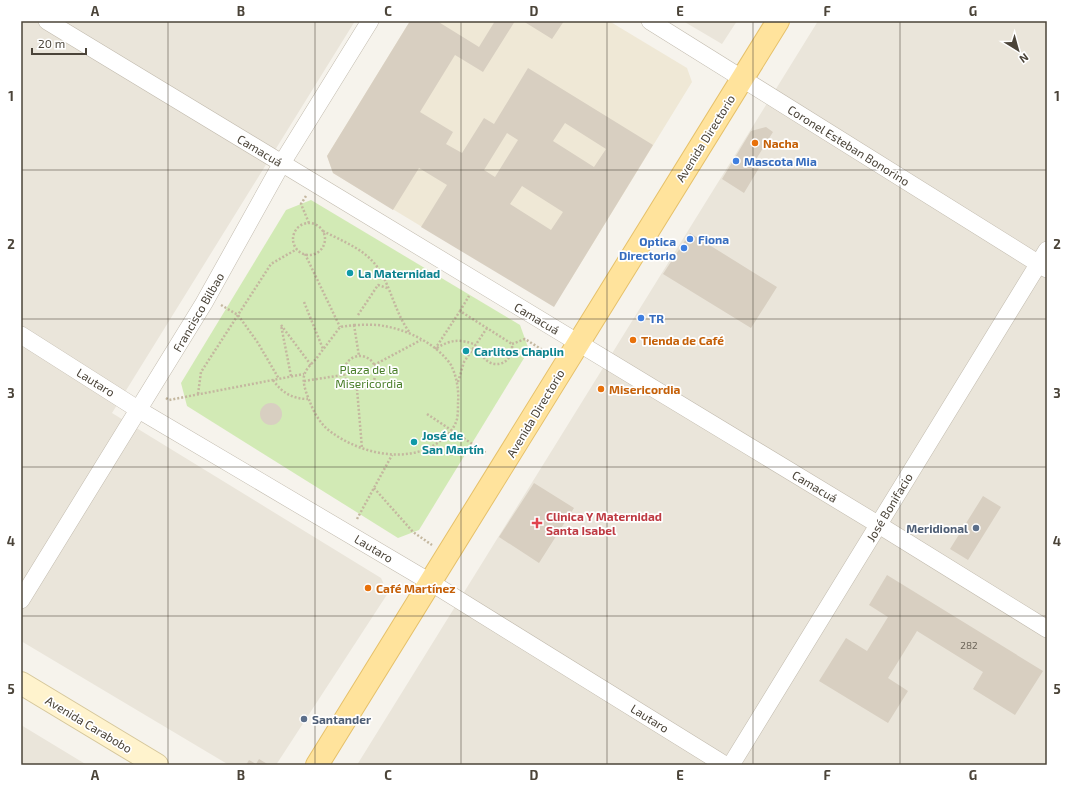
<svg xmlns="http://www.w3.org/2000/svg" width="1068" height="786" font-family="'Exo 2',sans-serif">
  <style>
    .residential { fill: #eae5da }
    .education { fill: #efe8d6 }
    .green { fill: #d2eab5 }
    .building { fill: #d8cfc1; fill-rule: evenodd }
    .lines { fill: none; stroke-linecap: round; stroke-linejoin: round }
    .minor-casing { stroke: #c2bbae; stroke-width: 18 }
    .secondary-casing { stroke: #d6c79b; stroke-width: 24 }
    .primary-casing { stroke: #e6c16a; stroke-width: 24 }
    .path { stroke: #c4b79f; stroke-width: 2.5; stroke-dasharray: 2 2; stroke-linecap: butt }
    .minor { stroke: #fff; stroke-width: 17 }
    .secondary { stroke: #fff3cd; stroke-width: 22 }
    .primary { stroke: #ffe39c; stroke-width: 22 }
    .grid { fill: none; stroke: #4b4439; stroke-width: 1; stroke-opacity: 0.55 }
    .food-dot { fill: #e8710a; stroke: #fff; stroke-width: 1.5 }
    .shop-dot { fill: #3f7fe0; stroke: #fff; stroke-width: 1.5 }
    .culture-dot { fill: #0f9aa8; stroke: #fff; stroke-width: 1.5 }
    .health-dot { fill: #e0444e; stroke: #fff; stroke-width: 1.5 }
    .service-dot { fill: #5c6f8a; stroke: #fff; stroke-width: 1.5 }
    .labels { text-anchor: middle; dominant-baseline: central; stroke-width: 3.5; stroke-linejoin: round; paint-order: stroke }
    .number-label { font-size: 10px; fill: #6e675b }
    .street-label { font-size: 12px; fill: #4b4439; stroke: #fff }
    .food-label { font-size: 12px; font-weight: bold; fill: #c56008; stroke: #fff; text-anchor: start }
    .shop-label { font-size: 12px; font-weight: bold; fill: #366cbe; stroke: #fff; text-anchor: start }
    .culture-label { font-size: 12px; font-weight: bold; fill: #0d838f; stroke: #fff; text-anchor: start }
    .park-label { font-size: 12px; fill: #4a7f2a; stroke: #fff }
    .health-label { font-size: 12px; font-weight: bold; fill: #be3a42; stroke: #fff; text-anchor: start }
    .service-label { font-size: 12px; font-weight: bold; fill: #4e5e75; stroke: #fff; text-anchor: end }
    .neatline { fill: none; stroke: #4b4439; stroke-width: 1.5 }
    .grid-label { font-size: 13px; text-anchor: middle; font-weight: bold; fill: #4b4439 }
  </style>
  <rect width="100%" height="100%" fill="#f6f3ec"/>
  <path class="residential" d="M21,21H355L112,413L381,578L388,593L276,765H229L21,641Z
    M683,21H737L722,44Z
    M818,21H1047V765H357Z
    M21,725L87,765H21Z"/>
  <path class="education" d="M410,21H609L687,68L692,82L568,284L457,248L333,173L327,156Z"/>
  <path class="green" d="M311,200L520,325L529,350L419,530L398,538L187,406L181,383L286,210Z"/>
  <path class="building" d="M410,21H437L479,47L495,21H515L483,72L455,55L420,112L453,132L446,144L462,153L484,118L494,124L528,68L653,145L554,307L421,227L447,185L419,168L393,210L333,173L327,156ZM565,123L606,149L594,167L553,141ZM507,133L518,140L495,177L484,170ZM522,186L563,212L551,230L510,204Z
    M523,21H564L552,39Z
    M766,127L773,132L753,164L759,168L744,193L722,179L751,131Z
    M690,233L777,287L751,328L663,274Z
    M260 414a11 11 0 1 1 22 0a11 11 0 1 1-22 0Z
    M534,483L574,508L539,563L499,537Z
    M983,496L1001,507L968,560L950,549Z
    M887,575L1043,671L1015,715L973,689L983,672L917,631L888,678L908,691L888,723L819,681L846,638L867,651L888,617L869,605Z
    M259,759L269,765H246L249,760L256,764Z"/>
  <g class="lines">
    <defs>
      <path id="minor" d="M47,21L879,525L1047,629
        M650,21L1047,269
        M21,335L139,410L430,582L725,765
        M21,600L204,303L282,163L370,21
        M731,765L1047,250"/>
      <path id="secondary" d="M21,683L157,765"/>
      <path id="primary" d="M317,765L778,21"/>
    </defs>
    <use href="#minor" class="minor-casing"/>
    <use href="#secondary" class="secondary-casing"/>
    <use href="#primary" class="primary-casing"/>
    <path class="path" d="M306,196L301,204L309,223
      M293 239a16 16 0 1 1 32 0a16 16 0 1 1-32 0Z
      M323,231C340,240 362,248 375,264C391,284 394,312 410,333
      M305,254L340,327
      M304,302L323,349
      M221,305L238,315L258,343L279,379
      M460,311L469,296
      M358,315L378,285L387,288
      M354,325C364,325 375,324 384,326C408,330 437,344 451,365C457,377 459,391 458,403C458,408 458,414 457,419C454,430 445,438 436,444C404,464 360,453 331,432C321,425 314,413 310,402C307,395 301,381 305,373C307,368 312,363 316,359C324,348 332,338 340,327Z
      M354,325L359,356
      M512,344L525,339L549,354
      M437,348C451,339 461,339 476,345
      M435,349L460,311L512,344
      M472,350H480C487,372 514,367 512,344
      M344 372a16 16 0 1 1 32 0a16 16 0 1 1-32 0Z
      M374,365L421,340
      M291,376L281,325L311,365
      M273,380C282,393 293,399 308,399
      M304,381L343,375
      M458,382L464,362L487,328
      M357,389L362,448
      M198,394L201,372L271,264L297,249
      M166,398L169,400L304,374
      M427,414L486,453
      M374,488L413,532L432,545
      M357,519L392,455"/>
    <use href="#minor" class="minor"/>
    <use href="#secondary" class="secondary"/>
    <use href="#primary" class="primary"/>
  </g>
  <path class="grid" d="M168,21V765M315,21V765M461,21V765M607,21V765M753,21V765M900,21V765M21,170H1047M21,319H1047M21,467H1047M21,616H1047"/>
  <g class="food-dot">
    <circle cx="755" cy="143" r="4"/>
    <circle cx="633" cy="340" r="4"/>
    <circle cx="601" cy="389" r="4"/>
    <circle cx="368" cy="588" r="4"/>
  </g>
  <g class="shop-dot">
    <circle cx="736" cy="161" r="4"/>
    <circle cx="690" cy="239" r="4"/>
    <circle cx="684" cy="248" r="4"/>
    <circle cx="641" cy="318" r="4"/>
  </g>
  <g class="culture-dot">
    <circle cx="350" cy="273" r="4"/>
    <circle cx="466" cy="351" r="4"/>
    <circle cx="414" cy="442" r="4"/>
  </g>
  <path class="health-dot" d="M535 517h4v4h4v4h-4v4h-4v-4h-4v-4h4z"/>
  <g class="service-dot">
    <circle cx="976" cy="528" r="4"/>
    <circle cx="304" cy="719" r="4"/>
  </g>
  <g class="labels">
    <g class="number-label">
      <text x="969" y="645">282</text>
    </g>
    <g class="street-label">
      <text transform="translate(705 138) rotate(-58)">Avenida Directorio</text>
      <text transform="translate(849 145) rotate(32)">Coronel Esteban Bonorino</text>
      <text transform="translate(260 150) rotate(31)">Camacuá</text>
      <text transform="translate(198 312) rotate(-60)">Francisco Bilbao</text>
      <text transform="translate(537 318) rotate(31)">Camacuá</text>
      <text transform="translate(96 382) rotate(32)">Lautaro</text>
      <text transform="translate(535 413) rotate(-59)">Avenida Directorio</text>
      <text transform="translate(815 486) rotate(31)">Camacuá</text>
      <text transform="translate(889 507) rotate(-59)">José Bonifacio</text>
      <text transform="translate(374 548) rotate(31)">Lautaro</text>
      <text transform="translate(650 718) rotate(32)">Lautaro</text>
      <text transform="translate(89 724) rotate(31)">Avenida Carabobo</text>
    </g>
    <g class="food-label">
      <text x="763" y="143">Nacha</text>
      <text x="641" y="340">Tienda de Café</text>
      <text x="609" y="389">Misericordia</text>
      <text x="376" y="588">Café Martínez</text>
    </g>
    <g class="shop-label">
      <text x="744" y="161">Mascota Mia</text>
      <text x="698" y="239">Fiona</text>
      <text x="676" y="241" text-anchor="end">Optica<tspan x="676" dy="14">Directorio</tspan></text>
      <text x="649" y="318">TR</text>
    </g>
    <g class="culture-label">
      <text x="358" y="273">La Maternidad</text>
      <text x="474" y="351">Carlitos Chaplin</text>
      <text x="422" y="435">José de<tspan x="422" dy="14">San Martín</tspan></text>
    </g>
    <g class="park-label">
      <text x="369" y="369">Plaza de la<tspan x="369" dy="14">Misericordia</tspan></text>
    </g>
    <g class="health-label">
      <text x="546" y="516">Clinica Y Maternidad<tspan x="546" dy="14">Santa Isabel</tspan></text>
    </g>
    <g class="service-label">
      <text x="968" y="528">Meridional</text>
      <text x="312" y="719" text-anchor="start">Santander</text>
    </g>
  </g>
  <rect width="1068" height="786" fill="none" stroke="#ffffff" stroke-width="44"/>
  <g transform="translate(1018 50) rotate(143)" stroke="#ffffff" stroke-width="3" paint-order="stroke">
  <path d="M0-3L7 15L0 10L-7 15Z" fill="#4b4439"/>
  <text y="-6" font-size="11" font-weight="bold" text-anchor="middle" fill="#4b4439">N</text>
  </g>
  <path d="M32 48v6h54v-6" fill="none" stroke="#4b4439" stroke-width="2"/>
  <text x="38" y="48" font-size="12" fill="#4b4439" stroke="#ffffff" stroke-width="3" paint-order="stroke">20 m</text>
  <rect x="22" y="22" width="1024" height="742" class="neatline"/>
  <g class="grid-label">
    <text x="95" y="16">A</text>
    <text x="241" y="16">B</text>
    <text x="388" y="16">C</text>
    <text x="534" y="16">D</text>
    <text x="680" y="16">E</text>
    <text x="827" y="16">F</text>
    <text x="973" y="16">G</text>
    <text x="11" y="101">1</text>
    <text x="1057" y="101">1</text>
    <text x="11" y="249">2</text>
    <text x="1057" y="249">2</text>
    <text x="11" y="398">3</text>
    <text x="1057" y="398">3</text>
    <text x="11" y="546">4</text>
    <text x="1057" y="546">4</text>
    <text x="11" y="694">5</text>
    <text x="1057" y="694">5</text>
    <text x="95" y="780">A</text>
    <text x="241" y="780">B</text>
    <text x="388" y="780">C</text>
    <text x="534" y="780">D</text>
    <text x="680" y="780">E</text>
    <text x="827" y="780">F</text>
    <text x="973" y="780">G</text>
  </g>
</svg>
